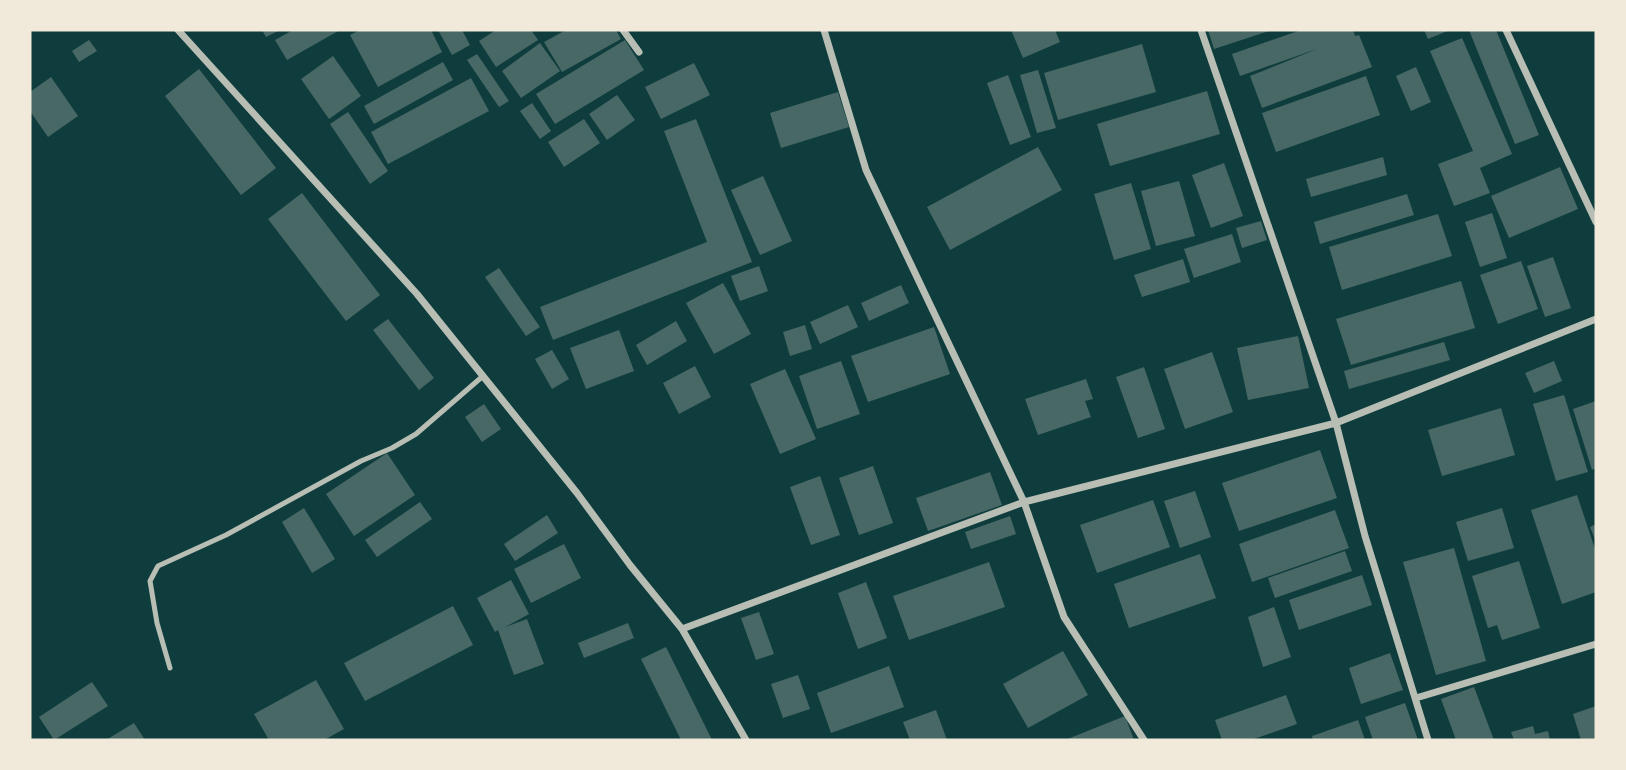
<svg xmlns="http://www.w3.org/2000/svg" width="1626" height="770" font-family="'PT Sans',sans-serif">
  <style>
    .building { fill: #486865 }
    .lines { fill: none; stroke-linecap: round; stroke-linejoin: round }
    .service { stroke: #b8beb3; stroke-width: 5 }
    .minor { stroke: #b8beb3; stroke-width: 7 }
  </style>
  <rect width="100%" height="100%" fill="#0f3d3e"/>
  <path class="building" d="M262,30H280L266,37Z
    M293,30H340L287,60L275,40Z
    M360,30H431L442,52L378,87L350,35Z
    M438,30H462L470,45L452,55Z
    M496,30H531L538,40L496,67L479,41Z
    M566,30H616L621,39L562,72L544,42Z
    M1011,30H1055L1060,42L1023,58Z
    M1208,30H1272L1214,49Z
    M1301,30H1353L1355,36L1359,35L1372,67L1262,108L1250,76L1317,49L1240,76L1232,54Z
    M1424,30H1450L1428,39Z
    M1469,30H1496L1539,135L1515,144Z
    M1462,38L1512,154L1480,168L1490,193L1454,206L1438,164L1473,151L1430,51Z
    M89,40L97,51L79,62L72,51Z
    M625,40L644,70L555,124L536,94Z
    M540,43L560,71L521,98L502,71Z
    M1142,44L1156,92L1058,120L1044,73Z
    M477,54L509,101L499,107L467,60Z
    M333,56L361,96L329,119L301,79Z
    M443,62L453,80L374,124L364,106Z
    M694,63L710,95L661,119L645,87Z
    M1416,67L1431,102L1411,111L1396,76Z
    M199,69L276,168L241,195L165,96Z
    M1038,70L1056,128L1037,133L1020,75Z
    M1008,75L1031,137L1010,145L987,83Z
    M1366,76L1380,115L1276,152L1262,113Z
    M51,77L78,116L48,137L30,111V92Z
    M471,78L489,111L388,164L371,132Z
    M1207,91L1220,134L1110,166L1097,124Z
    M838,92L849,127L781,148L770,113Z
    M617,95L635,120L607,140L589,114Z
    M532,103L551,131L540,139L520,111Z
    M348,112L388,171L370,184L330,124Z
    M584,119L600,143L564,167L548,142Z
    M696,119L752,262L553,340L540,307L707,242L664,131Z
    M1038,147L1062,190L950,250L927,207Z
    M1383,157L1387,175L1311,197L1306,179Z
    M1224,163L1243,216L1211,228L1192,175Z
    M1560,167L1578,209L1509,238L1491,196Z
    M763,176L792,241L760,255L731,190Z
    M1179,181L1195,236L1156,246L1141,191Z
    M1131,183L1151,249L1114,260L1094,194Z
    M302,193L380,295L346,321L268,219Z
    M1407,194L1414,215L1320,244L1314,222Z
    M1492,213L1507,258L1480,267L1465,222Z
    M1438,214L1452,256L1342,290L1329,247Z
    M1261,221L1267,240L1242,248L1236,228Z
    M1232,234L1241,262L1194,278L1184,249Z
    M1553,257L1571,308L1545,317L1527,266Z
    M1183,259L1190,282L1142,297L1134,275Z
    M1521,261L1538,309L1498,324L1480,275Z
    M759,266L768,291L740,301L731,276Z
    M499,268L540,327L526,336L485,277Z
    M1461,281L1475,328L1351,365L1336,319Z
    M723,283L751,334L714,354L686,303Z
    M901,285L909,303L869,321L861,303Z
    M848,305L858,327L820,344L810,322Z
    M388,319L434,378L419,390L373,330Z
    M676,321L687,341L647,365L636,345Z
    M805,325L812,349L790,356L783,332Z
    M934,327L950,374L868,402L851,356Z
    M619,330L634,371L586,389L570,348Z
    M1298,336L1309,388L1248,400L1237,348Z
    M1444,342L1450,360L1349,389L1344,371Z
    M552,350L569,379L552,389L535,359Z
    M1212,352L1233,412L1185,429L1164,369Z
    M841,361L860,414L817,429L799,376Z
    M1554,361L1562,381L1534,393L1525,373Z
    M695,366L711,397L679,414L663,383Z
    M1144,367L1165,429L1138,438L1116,377Z
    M785,369L816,439L780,454L750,384Z
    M1086,379L1093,399L1085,401L1091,417L1038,435L1025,399Z
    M1564,395L1588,472L1556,481L1533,404Z
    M1596,401V468L1592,470L1573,409Z
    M484,404L501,429L482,442L465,417Z
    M1501,408L1515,455L1442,476L1428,430Z
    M1320,450L1337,498L1239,531L1222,483Z
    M387,453L415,495L354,536L326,494Z
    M873,466L893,523L859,535L839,478Z
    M990,472L1002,505L928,531L916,498Z
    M820,476L840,535L811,545L790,487Z
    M1195,491L1211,537L1180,548L1164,501Z
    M1577,495L1596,552V592L1562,604L1531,510Z
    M1153,500L1170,547L1097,573L1080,525Z
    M420,502L432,519L377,557L365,540Z
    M304,508L335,559L312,573L282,522Z
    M1502,508L1514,548L1468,561L1456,522Z
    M1335,510L1349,548L1252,582L1239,544Z
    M547,515L558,533L515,561L504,544Z
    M1010,516L1016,534L971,549L965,532Z
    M1596,524V542L1590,527Z
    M564,544L581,578L531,603L514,569Z
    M1454,548L1486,661L1436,675L1403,562Z
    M1345,551L1352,571L1275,598L1268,578Z
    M1200,554L1216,598L1129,628L1114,584Z
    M1519,561L1540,628L1502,640L1497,625L1488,628L1472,576Z
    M989,562L1005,607L909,640L893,596Z
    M1362,575L1372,605L1299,630L1289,600Z
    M511,580L529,614L505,627L527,619L544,664L514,675L498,630L495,632L477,598Z
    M866,582L887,638L858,649L838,593Z
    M453,606L473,645L365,701L344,663Z
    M1274,607L1291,657L1263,667L1248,617Z
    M759,612L774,654L756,660L741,618Z
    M628,623L634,638L584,658L578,643Z
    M666,647L712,740H681L641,659Z
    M1063,651L1088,695L1028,728L1003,684Z
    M1390,653L1403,690L1361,704L1349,668Z
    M889,666L904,707L831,733L817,693Z
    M798,675L810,709L783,718L771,684Z
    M316,680L344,729L324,740H269L254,714Z
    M92,682L108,706L54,740L39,717Z
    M1474,687L1494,740H1456L1441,699Z
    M1286,695L1297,724L1251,740H1222L1215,720Z
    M1405,703L1418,740H1373L1365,717Z
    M1596,706V740H1581L1573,714Z
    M936,710L947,740H910L903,722Z
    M1125,716L1134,740H1065Z
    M1358,720L1365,740H1313L1312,736Z
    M134,723L145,740H106Z
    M1533,726L1535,734L1548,731L1550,740H1514L1511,732Z"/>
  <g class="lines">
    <path class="service" d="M170,668L157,623L150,581L158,566L226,535L361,461L392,448L416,434L483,376"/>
    <path class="minor" d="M178,30L417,294L577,493L630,565L682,629L746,740
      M623,30L639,52
      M824,30L866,170L1024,502L1064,617L1144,740
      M1201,30L1336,423L1365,536L1428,740
      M1506,30L1596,222
      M682,629L1024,502L1336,423L1596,319
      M1416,698L1596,644"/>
  </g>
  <rect width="1626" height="770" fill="none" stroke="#f1e9da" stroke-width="63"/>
</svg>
